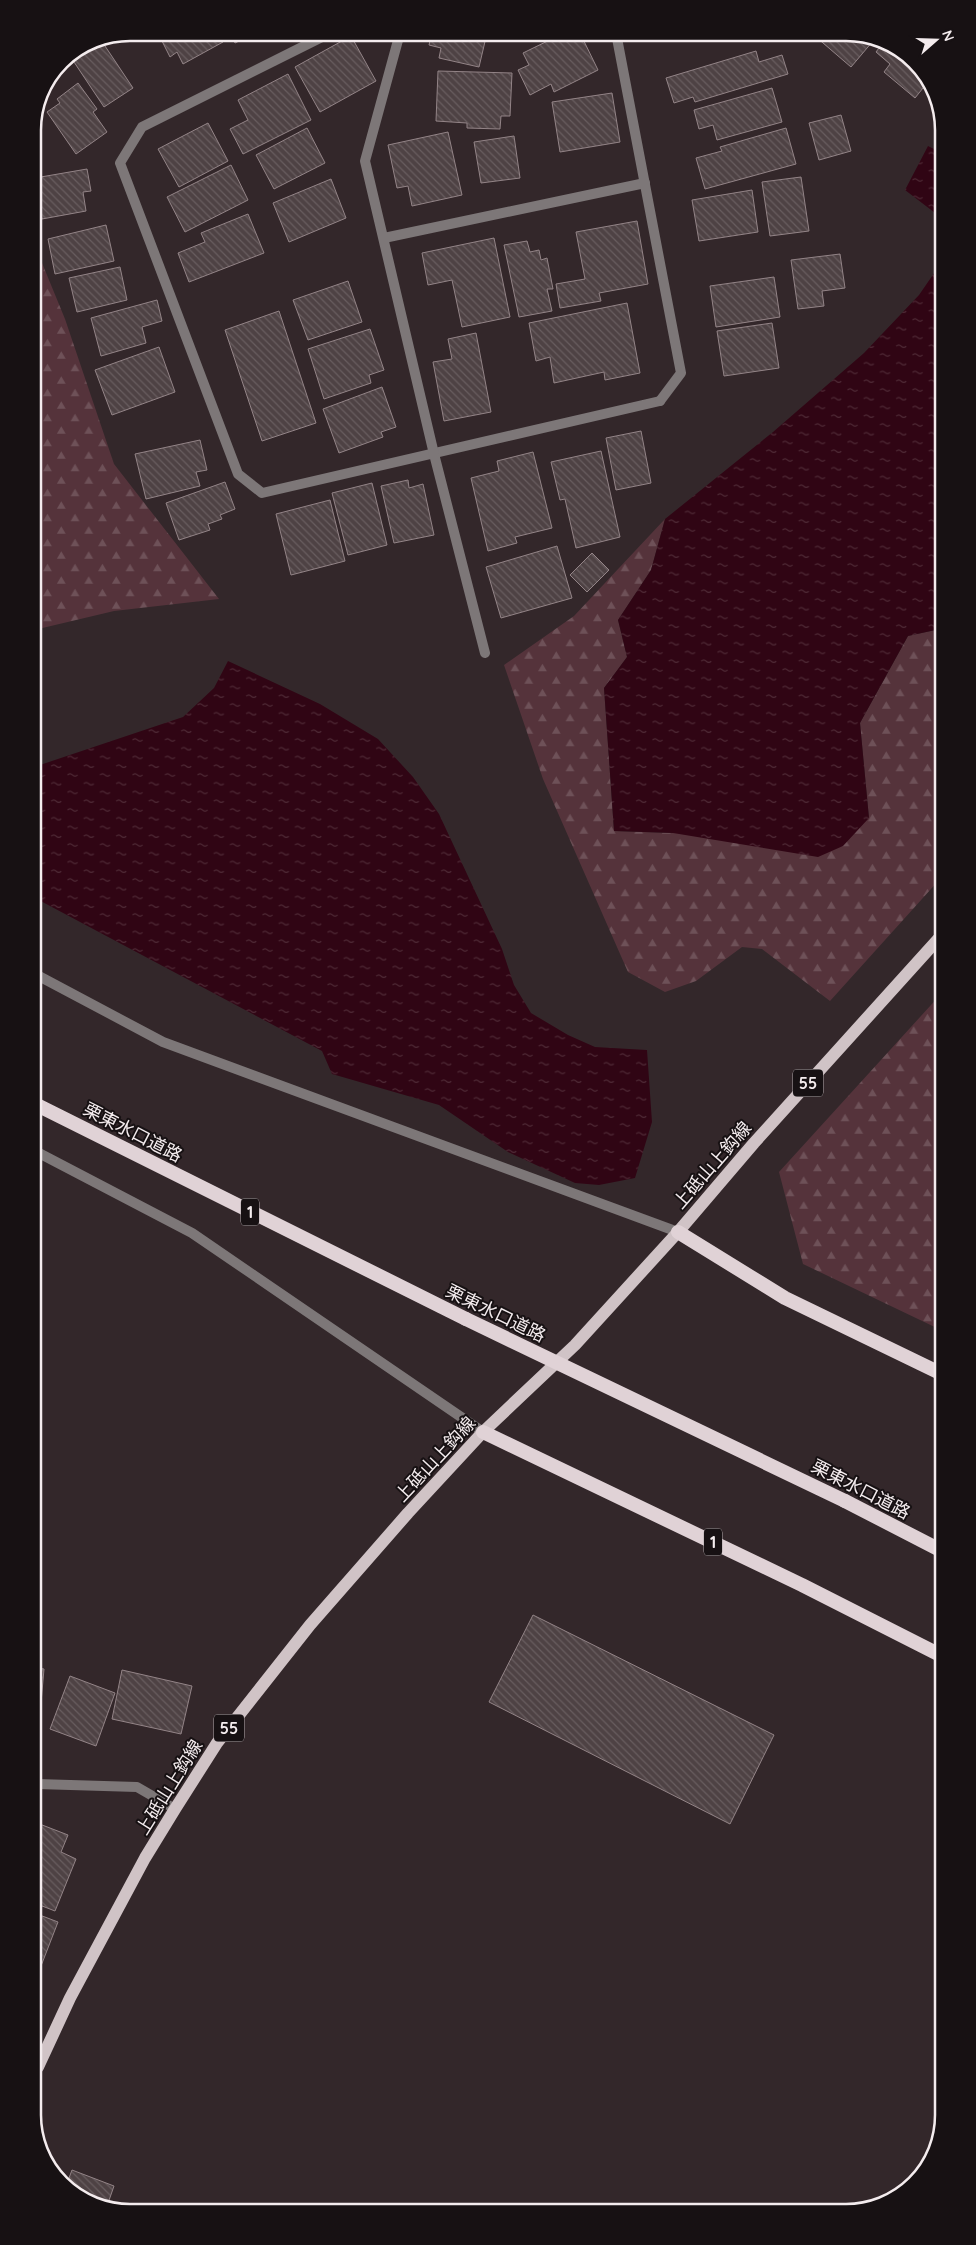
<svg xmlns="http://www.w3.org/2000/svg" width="976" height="2245" font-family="Quicksand,'Noto Sans JP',sans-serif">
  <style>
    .forest { fill: url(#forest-firs) }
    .water { fill: url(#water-ripples) }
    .building { fill: url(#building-back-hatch); stroke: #938487 }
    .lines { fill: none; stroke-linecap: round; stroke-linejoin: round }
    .service { stroke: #7d7778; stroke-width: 10 }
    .minor { stroke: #7d7778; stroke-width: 10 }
    .primary { stroke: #d0c3c6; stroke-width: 12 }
    .trunk { stroke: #e0d2d6; stroke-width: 14 }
    .trunk-bridge { stroke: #e0d2d6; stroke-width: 14 }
    .labels { text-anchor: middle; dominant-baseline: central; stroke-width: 4; stroke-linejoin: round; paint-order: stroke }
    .shield { fill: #171113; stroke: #b2aaac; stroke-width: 1 }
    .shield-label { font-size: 16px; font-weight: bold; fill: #f4ecee }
    .street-label { font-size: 18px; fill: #f4ecee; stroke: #171113 }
    .rim { fill: none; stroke: #f4ecee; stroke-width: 2.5 }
  </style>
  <defs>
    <pattern id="forest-firs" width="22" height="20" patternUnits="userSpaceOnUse" patternTransform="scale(1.25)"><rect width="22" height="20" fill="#55333b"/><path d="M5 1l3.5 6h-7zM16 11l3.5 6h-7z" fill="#6e5158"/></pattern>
    <pattern id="water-ripples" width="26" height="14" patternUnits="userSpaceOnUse" patternTransform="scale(1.25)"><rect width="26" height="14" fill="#300514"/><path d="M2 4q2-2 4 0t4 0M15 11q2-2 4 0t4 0" fill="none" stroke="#4f2a36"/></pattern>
    <pattern id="building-back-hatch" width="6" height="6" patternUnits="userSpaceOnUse" patternTransform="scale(1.25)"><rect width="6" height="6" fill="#4e4244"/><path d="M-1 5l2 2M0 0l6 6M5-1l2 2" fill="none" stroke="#685d5f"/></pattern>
  </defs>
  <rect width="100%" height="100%" fill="#33272a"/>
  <path class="forest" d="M63,60L33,132L40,93Z
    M33,241L65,319L114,464L219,599L114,611L34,630Z
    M665,519L651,570L618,620L627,657L604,688L614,831L673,833L869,818L860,723L908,636L940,629V879L830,1001L762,949L742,947L696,981L665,992L628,972L543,779L504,665L574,616Z
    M941,994V1330L803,1264L779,1172Z"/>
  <path class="water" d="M928,146L938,151L939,216L905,190Z
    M939,266L940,629L908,636L860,723L869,818L843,846L818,857L673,833L614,831L604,688L627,657L618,620L651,570L665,519L773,432L864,353L919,295Z
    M228,661L320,704L378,739L413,777L439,814L502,949L514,985L531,1013L568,1035L595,1047L647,1050L652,1122L635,1178L599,1185L575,1183L508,1152L439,1105L332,1074L322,1051L35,898L34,767L183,717L214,688Z"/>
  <path class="building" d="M158,33H218L223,42L183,64L177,52L170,57Z
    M230,33H256L235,43Z
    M432,33H487L479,67L439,58L441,48L429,45Z
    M522,33H543L540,40Z
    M564,33H580L598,70L554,92L551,84L530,95L518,70L529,65L523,53Z
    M820,33H852L873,41L851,67L816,37Z
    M351,36L376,81L320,112L295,67Z
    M101,40L133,88L104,107L72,59Z
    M882,44L905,53L927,83L915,98L884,72L890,64L876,52Z
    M756,51L759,62L782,55L788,74L695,102L693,97L674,103L666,78Z
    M438,71L512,73L510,116H501L500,129L467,128V123L436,121Z
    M288,74L311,120L243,154L230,129L248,120L238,100Z
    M78,83L97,109L93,112L107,132L76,154L47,112L60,103L57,99Z
    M772,88L782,122L717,140L713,125L699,129L694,110Z
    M612,93L620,142L560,152L552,102Z
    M841,115L851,151L819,160L809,123Z
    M208,123L228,161L179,187L158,149Z
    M307,128L325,163L274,189L256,155Z
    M786,128L796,164L705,189L696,158L722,151L720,147Z
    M448,132L462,195L412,206L408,186L397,188L388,145Z
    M514,136L520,178L481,183L474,142Z
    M231,165L248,200L185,232L167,197Z
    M87,169L91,191L83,192L86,211L42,219L35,178Z
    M801,177L809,231L770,236L762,182Z
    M331,179L346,218L289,242L273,203Z
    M752,190L758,232L699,241L692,200Z
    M248,214L264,253L189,282L178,253L205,242L201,233Z
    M637,221L648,284L599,293L601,301L560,308L556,284L585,279L576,232Z
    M106,225L114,261L55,274L48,239Z
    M494,238L510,317L462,327L452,280L428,285L422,253Z
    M527,241L530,252L539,250L541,260L547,258L553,289H547L552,311L519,317L504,245Z
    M840,254L845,288L822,291L824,306L798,309L791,260Z
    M120,267L127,300L77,312L69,278Z
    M774,277L780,317L716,327L710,286Z
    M348,281L362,322L308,340L293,300Z
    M157,300L162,321L142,327L146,343L101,356L91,318Z
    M627,303L640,373L605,380L604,372L554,383L550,357L536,361L529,323Z
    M279,311L316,423L262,441L225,330Z
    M772,323L779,368L724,376L717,331Z
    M370,329L384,370L369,375L371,383L324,399L308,349Z
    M476,333L491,412L444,421L433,362L452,359L448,339Z
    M159,347L175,392L112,415L95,370Z
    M382,387L396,427L381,432L383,437L339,453L323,409Z
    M641,431L651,483L616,490L606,438Z
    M200,440L207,470L196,472L200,486L146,499L135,454Z
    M601,451L620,537L576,548L565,499L560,500L551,462Z
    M533,452L552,528L515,537L517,543L488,551L471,478L499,471L497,461Z
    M408,480L409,488L423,484L434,535L394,543L381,486Z
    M225,482L235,509L220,515L222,519L208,524L210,530L179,540L166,503Z
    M372,483L387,545L348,555L332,493Z
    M330,500L345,561L291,575L276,514Z
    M557,546L572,598L501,618L486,567Z
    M592,553L609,570L587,592L570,575Z
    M533,1615L774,1735L730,1824L489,1702Z
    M37,1668L44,1669L38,1737H37Z
    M122,1670L192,1686L181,1734L112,1719Z
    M70,1676L115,1693L96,1746L50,1729Z
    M37,1823L68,1835L61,1852L76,1859L55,1911L37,1904Z
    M37,1914L58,1922L41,1966L37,1964Z
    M72,2170L114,2186L107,2206L71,2192L66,2186Z"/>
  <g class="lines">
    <path class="service" d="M330,33L142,127L120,163L238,474L262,493L660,401
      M384,238L645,183"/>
    <path class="minor" d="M400,33L365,161L434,454L485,653
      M616,33L681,373L660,401
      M35,974L163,1042L678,1232
      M35,1151L192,1233L483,1432
      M37,1784L137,1787L175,1809"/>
    <path class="primary" d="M38,2067L70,1998L145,1858L175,1809L217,1743L310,1625L408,1513L483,1432L575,1345L678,1232L754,1143L940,937"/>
    <path class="trunk" d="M35,1104L466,1319
      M678,1232L785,1298L942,1374
      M483,1432L802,1585L942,1656
      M845,1501L942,1551"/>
    <path class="trunk-bridge" d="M466,1319L845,1501"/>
  </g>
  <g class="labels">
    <g class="shield">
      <rect x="793" y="1069.5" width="30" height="27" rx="4"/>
      <rect x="241" y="1198.5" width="18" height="27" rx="4"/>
      <rect x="704" y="1528.5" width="18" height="27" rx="4"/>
      <rect x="214" y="1714.5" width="30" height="27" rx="4"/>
    </g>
    <g class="shield-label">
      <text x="808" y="1083">55</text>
      <text x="250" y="1212">1</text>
      <text x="713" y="1542">1</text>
      <text x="229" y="1728">55</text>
    </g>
    <g class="street-label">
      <text transform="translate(133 1132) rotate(27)">栗東水口道路</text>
      <text transform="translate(712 1165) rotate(-49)">上砥山上鈎線</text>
      <text transform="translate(496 1313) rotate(26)">栗東水口道路</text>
      <text transform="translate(435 1459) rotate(-47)">上砥山上鈎線</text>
      <text transform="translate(861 1489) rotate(27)">栗東水口道路</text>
      <text transform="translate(169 1787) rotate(-58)">上砥山上鈎線</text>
    </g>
  </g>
  <path d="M0 0H976V2245H0ZM130 41H846A89 89 0 0 1 935 130V2115A89 89 0 0 1 846 2204H130A89 89 0 0 1 41 2115V130A89 89 0 0 1 130 41Z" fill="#171113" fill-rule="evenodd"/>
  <path class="rim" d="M130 41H846A89 89 0 0 1 935 130V2115A89 89 0 0 1 846 2204H130A89 89 0 0 1 41 2115V130A89 89 0 0 1 130 41Z"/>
  <g transform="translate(936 40) rotate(70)" stroke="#171113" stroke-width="4" paint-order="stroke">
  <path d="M0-4L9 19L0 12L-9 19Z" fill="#f4ecee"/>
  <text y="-8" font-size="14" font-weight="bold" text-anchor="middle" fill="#f4ecee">N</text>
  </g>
</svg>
